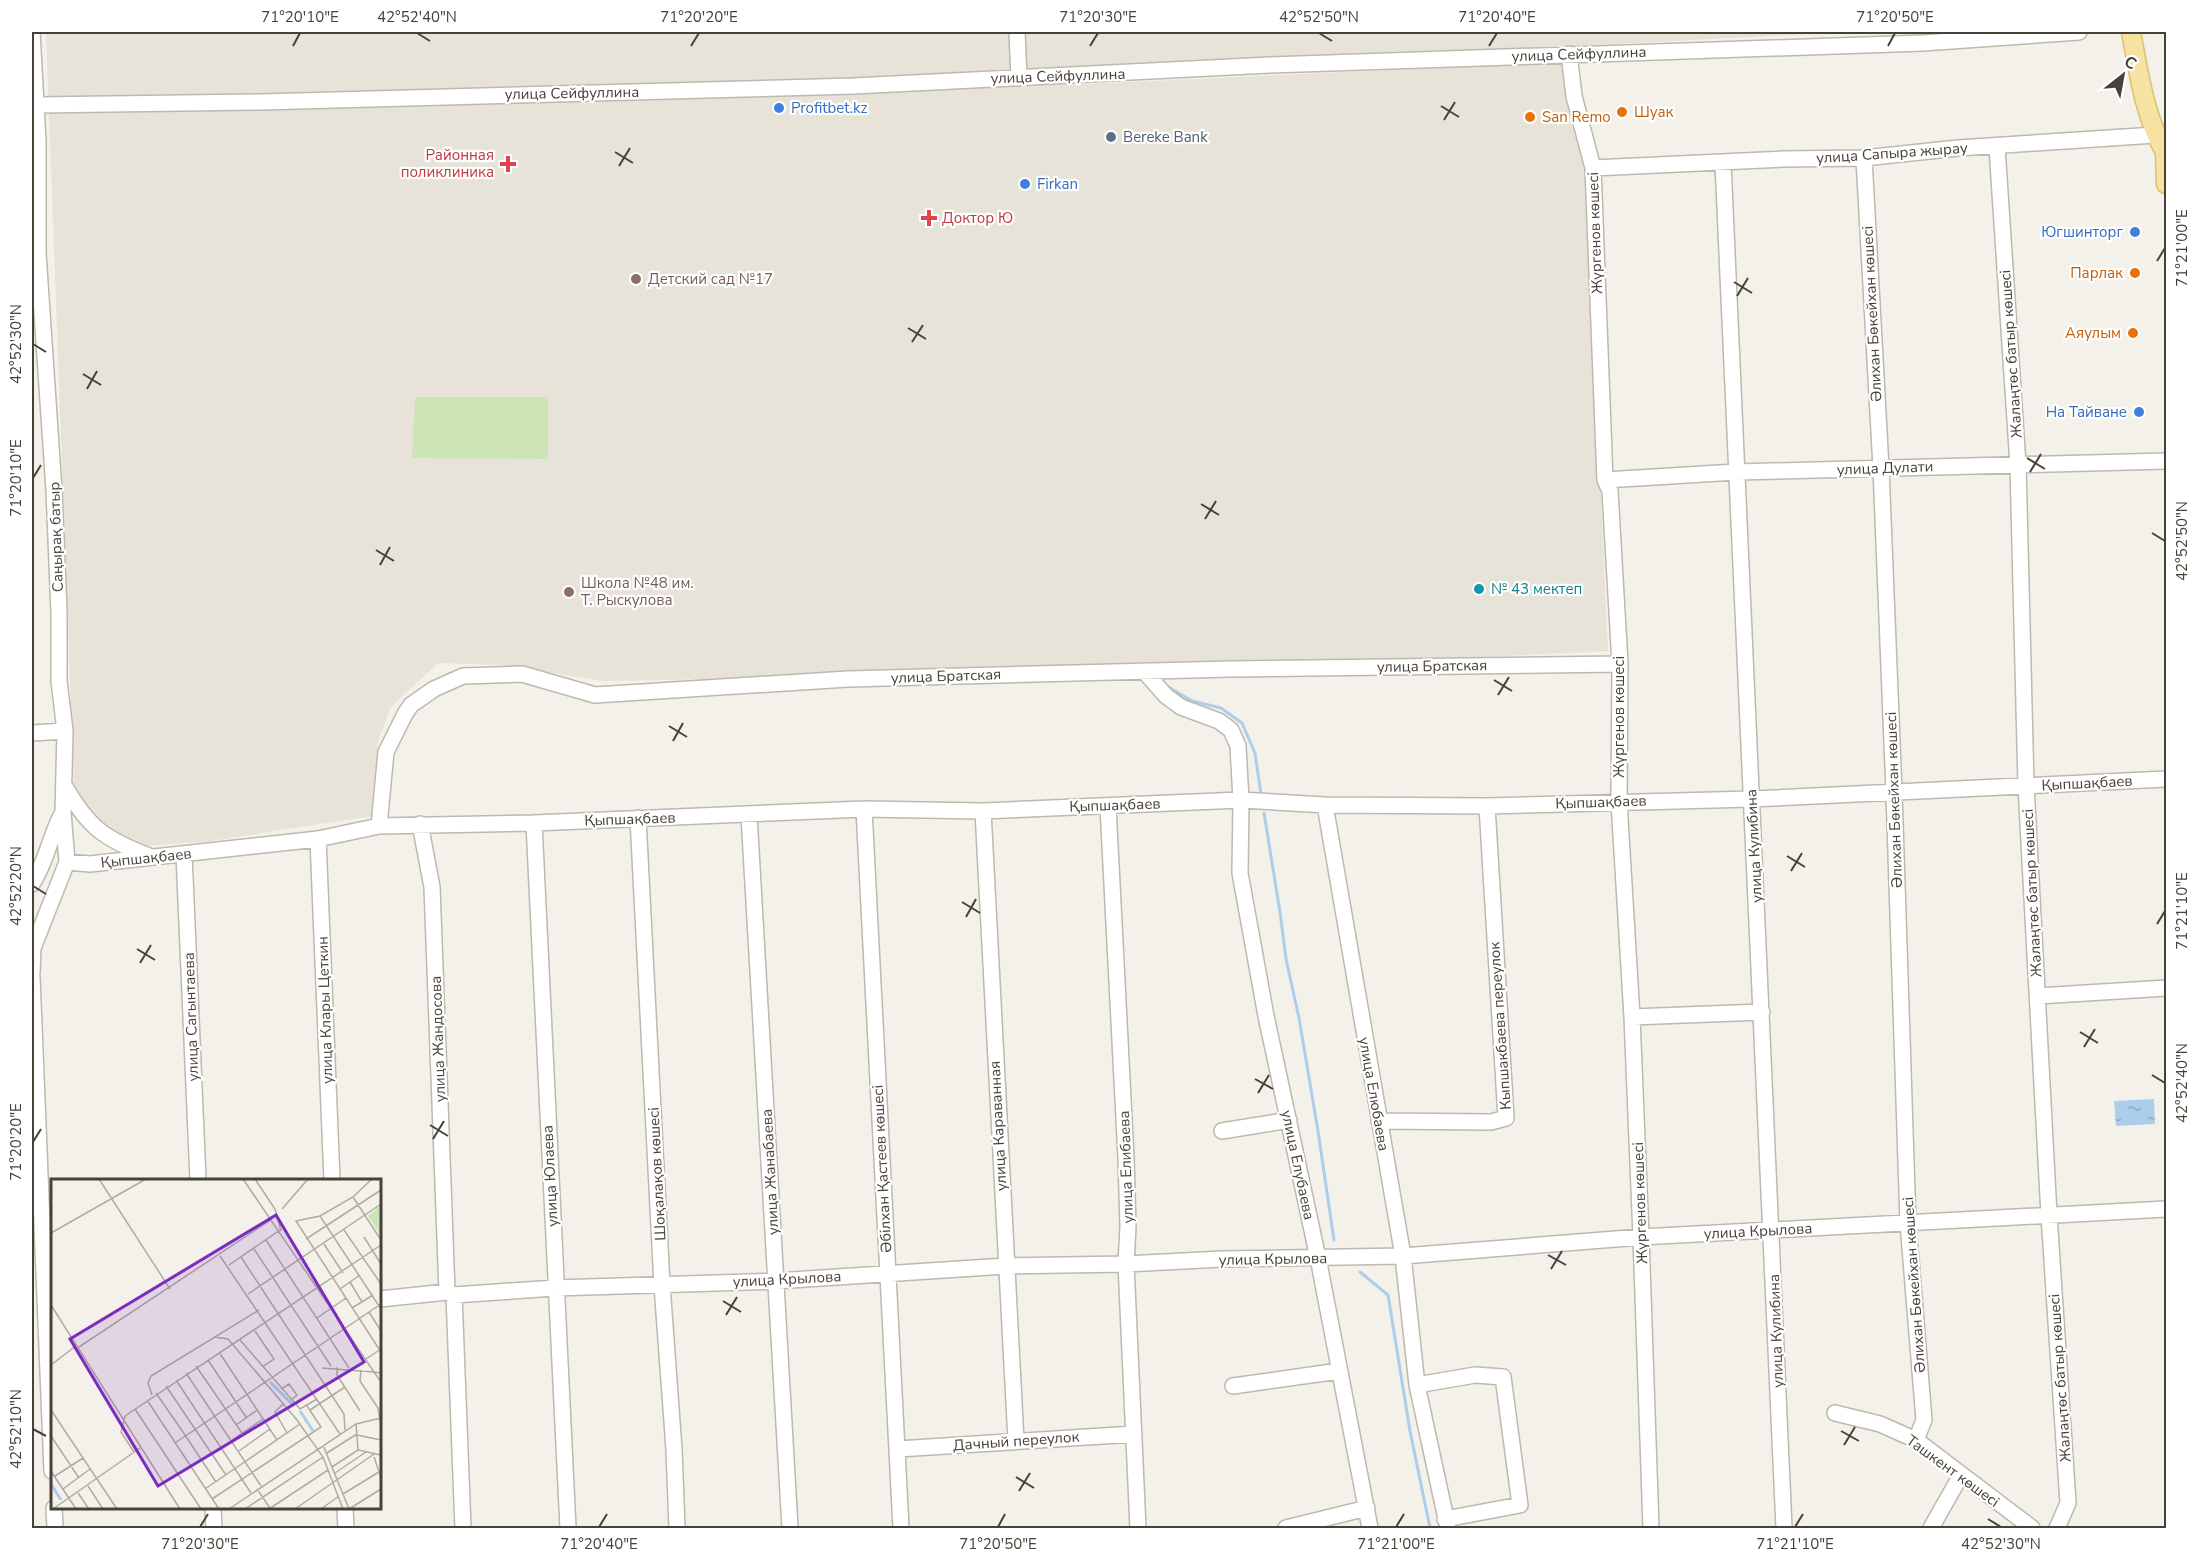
<svg xmlns="http://www.w3.org/2000/svg" width="2198" height="1560" font-family="'Nunito Sans',sans-serif">
  <style>
    .residential { fill: #e7e3d9 }
    .garden { fill: #cde4b6 }
    .water { fill: url(#water-ripples) }
    .lines { fill: none; stroke-linecap: round; stroke-linejoin: round }
    .stream { stroke: #acceeb; stroke-width: 3 }
    .minor-casing { stroke: #beb9ad; stroke-width: 18 }
    .major-casing { stroke: #dac071; stroke-width: 21 }
    .minor { stroke: #fff; stroke-width: 15 }
    .major { stroke: #f6e2a1; stroke-width: 18 }
    .ticks { fill: none; stroke: #474239; stroke-width: 2 }
    .shop-dot { fill: #3f7fe0; stroke: #fff; stroke-width: 2 }
    .food-dot { fill: #e8710a; stroke: #fff; stroke-width: 2 }
    .service-dot { fill: #5c6f8a; stroke: #fff; stroke-width: 2 }
    .health-dot { fill: #e0444e; stroke: #fff; stroke-width: 2 }
    .education-dot { fill: #8d6e63; stroke: #fff; stroke-width: 2 }
    .culture-dot { fill: #0f9aa8; stroke: #fff; stroke-width: 2 }
    .labels { text-anchor: middle; dominant-baseline: central; stroke-width: 4.5; stroke-linejoin: round; paint-order: stroke }
    .street-label { font-size: 15px; fill: #474239; stroke: #fff }
    .shop-label { font-size: 15px; fill: #366cbe; stroke: #fff; text-anchor: start }
    .food-label { font-size: 15px; fill: #c56008; stroke: #fff; text-anchor: start }
    .service-label { font-size: 15px; fill: #4e5e75; stroke: #fff; text-anchor: start }
    .health-label { font-size: 15px; fill: #be3a42; stroke: #fff; text-anchor: end }
    .education-label { font-size: 15px; fill: #785e54; stroke: #fff; text-anchor: start }
    .culture-label { font-size: 15px; fill: #0d838f; stroke: #fff; text-anchor: start }
    .inset-river { fill: none; stroke: #acceeb; stroke-width: 3 }
    .inset-road { fill: none; stroke: #afaba3; stroke-width: 1.5 }
    .view { fill: #7b2cbf; fill-opacity: 0.15; stroke: #7b2cbf; stroke-width: 3 }
    .inset-edge { fill: none; stroke: #474239; stroke-width: 3 }
    .neatline { fill: none; stroke: #474239; stroke-width: 2 }
    .ticks-label { font-size: 15px; text-anchor: middle; fill: #474239 }
  </style>
  <defs>
    <pattern id="water-ripples" width="26" height="14" patternUnits="userSpaceOnUse" patternTransform="scale(1.5)"><rect width="26" height="14" fill="#acceeb"/><path d="M2 4q2-2 4 0t4 0M15 11q2-2 4 0t4 0" fill="none" stroke="#8ea9bf"/></pattern>
  </defs>
  <rect width="100%" height="100%" fill="#f4f1ea"/>
  <path class="residential" d="M46,32H1012L1014,75L249,106L1087,84L1564,62L1591,179L1595,368L1608,651L1199,671L603,681L501,665L438,663L391,707L377,743L379,815L211,841L145,846L122,837L99,825L74,788Z
    M1024,32H1848L1025,74Z"/>
  <path class="garden" d="M415,397H548V459L412,458Z"/>
  <path class="water" d="M2154,1099L2155,1124L2116,1126L2114,1101Z"/>
  <g class="lines">
    <path class="stream" d="M1165,685L1192,701L1221,708L1242,723L1255,753L1261,794
      M1264,813L1280,912L1286,959L1299,1018L1318,1131L1334,1240
      M1360,1272L1388,1295L1410,1431L1430,1528"/>
    <defs>
      <path id="minor" d="M1017,32L1019,78
        M1569,54L1574,96L1593,168L1605,480L1610,491L1620,664L1619,802L1632,1017L1641,1237L1651,1528
        M36,105L261,102L853,86L1270,65L1923,43L2079,32
        M1997,147L2018,465L2026,786L2049,1215L2068,1503L2057,1528
        M1864,158L1881,468L1894,792L1908,1223L1924,1420L1916,1440
        M1723,163L1784,1528
        M1593,168L1784,159L1864,158L1958,148L2155,135
        M1605,480L1736,472L2166,461
        M1144,671L1166,696L1181,707L1219,721L1231,730L1238,746L1241,800L1240,873L1266,1016L1318,1258L1370,1528
        M32,733L65,731
        M64,785C88,827 104,839 149,856
        M1325,805L1403,1256L1417,1385L1448,1528
        M1108,806L1126,1158L1128,1226L1126,1264L1138,1528
        M864,809L901,1528
        M983,811L1016,1441
        M749,815L790,1528
        M638,818L662,1285L674,1449L677,1528
        M534,823L568,1528
        M420,824L432,887L447,1292
        M379,826L386,752L405,714L411,705L434,689L463,676L522,674L595,695L848,679L1230,669L1620,664
        M318,839L332,1180
        M184,854L198,1180
        M67,862L90,864L318,839L379,826L534,823L864,809L983,811L1241,800L1325,805L1487,806L1752,799L2166,779
        M32,884C47,861 50,835 63,812
        M32,973L33,948L67,862L63,812L65,731L59,681V612L54,490L38,253V141L32,32
        M32,977L52,1471
        M2038,996L2166,988
        M1632,1017L1762,1012
        M1379,1121L1491,1122L1506,1118L1487,806
        M1222,1131L1289,1120
        M454,1295L463,1528
        M380,1299L447,1292L454,1295L555,1288L776,1281L1005,1266L1126,1264L1222,1259L1403,1256L1641,1237L2166,1209
        M1417,1385L1475,1375L1503,1377L1520,1505L1445,1519
        M1233,1386L1339,1371
        M1835,1413L1880,1424L1916,1440L2032,1528
        M898,1449L1134,1434
        M54,1508L55,1528
        M213,1508L214,1528
        M345,1508L346,1528
        M1286,1528L1367,1508
        M1931,1528L1961,1475"/>
      <path id="major" d="M2131,32C2139,73 2144,115 2165,152
        M2166,147L2165,152L2166,184"/>
    </defs>
    <use href="#minor" class="minor-casing"/>
    <use href="#major" class="major-casing"/>
    <use href="#minor" class="minor"/>
    <use href="#major" class="major"/>
  </g>
  <path class="ticks" d="M417,33L430,41M1319,33L1332,41M293,46L300,33M691,46L699,33M1090,46L1098,33M1489,46L1497,33M1888,46L1895,33M1441,106L1459,117M1444,120L1455,102M615,152L633,163M619,166L630,148M2157,261L2165,248M1734,282L1752,293M1737,296L1748,278M908,328L926,339M912,342L923,325M33,344L46,352M83,374L101,385M87,389L97,371M2027,458L2045,469M2030,472L2041,454M33,478L41,465M1201,504L1219,515M1205,519L1216,501M2152,533L2165,541M376,550L394,561M380,565L390,547M1494,680L1512,691M1498,695L1509,677M669,726L687,737M673,741L683,723M1787,856L1805,867M1791,871L1802,853M33,886L46,894M962,902L980,913M966,917L976,899M2157,924L2165,911M137,949L155,960M140,963L151,945M2080,1032L2098,1043M2084,1047L2095,1029M2152,1075L2165,1083M1255,1079L1273,1089M1258,1093L1269,1075M430,1125L448,1136M433,1139L444,1121M33,1142L41,1129M1548,1255L1566,1265M1551,1269L1562,1251M723,1301L741,1312M726,1315L737,1297M33,1429L46,1436M1841,1431L1859,1441M1844,1445L1855,1427M1016,1477L1034,1488M1019,1491L1030,1473M1988,1519L2001,1527M200,1527L208,1514M599,1527L607,1514M998,1527L1005,1514M1396,1527L1404,1514M1795,1527L1803,1514"/>
  <g class="shop-dot">
    <circle cx="779" cy="108" r="6"/>
    <circle cx="1025" cy="184" r="6"/>
    <circle cx="2135" cy="232" r="6"/>
    <circle cx="2139" cy="412" r="6"/>
  </g>
  <g class="food-dot">
    <circle cx="1622" cy="112" r="6"/>
    <circle cx="1530" cy="117" r="6"/>
    <circle cx="2135" cy="273" r="6"/>
    <circle cx="2133" cy="333" r="6"/>
  </g>
  <circle class="service-dot" cx="1111" cy="137" r="6"/>
  <g class="health-dot">
    <path d="M505 155h6v6h6v6h-6v6h-6v-6h-6v-6h6z"/>
    <path d="M926 209h6v6h6v6h-6v6h-6v-6h-6v-6h6z"/>
  </g>
  <g class="education-dot">
    <circle cx="636" cy="279" r="6"/>
    <circle cx="569" cy="592" r="6"/>
  </g>
  <circle class="culture-dot" cx="1479" cy="589" r="6"/>
  <g class="labels">
    <g class="street-label">
      <text transform="translate(1579 54) rotate(-2)">улица Сейфуллина</text>
      <text transform="translate(1058 76) rotate(-2)">улица Сейфуллина</text>
      <text transform="translate(572 93) rotate(-1)">улица Сейфуллина</text>
      <text transform="translate(1892 153) rotate(-4)">улица Сапыра жырау</text>
      <text transform="translate(1595 233) rotate(-92)">Жүргенов көшесі</text>
      <text transform="translate(1872 314) rotate(-93)">Әлихан Бөкейхан көшесі</text>
      <text transform="translate(2011 354) rotate(-94)">Жалаңтөс батыр көшесі</text>
      <text transform="translate(1885 468) rotate(-2)">улица Дулати</text>
      <text transform="translate(56 537) rotate(-92)">Саңырақ батыр</text>
      <text transform="translate(1432 666) rotate(-1)">улица Братская</text>
      <text transform="translate(946 676) rotate(-2)">улица Братская</text>
      <text transform="translate(1619 717) rotate(-90)">Жүргенов көшесі</text>
      <text transform="translate(2087 783) rotate(-3)">Қыпшақбаев</text>
      <text transform="translate(1894 800) rotate(-92)">Әлихан Бөкейхан көшесі</text>
      <text transform="translate(1601 802) rotate(-2)">Қыпшақбаев</text>
      <text transform="translate(1115 805) rotate(-2)">Қыпшақбаев</text>
      <text transform="translate(630 819) rotate(-2)">Қыпшақбаев</text>
      <text transform="translate(1754 846) rotate(-93)">улица Кулибина</text>
      <text transform="translate(146 858) rotate(-6)">Қыпшақбаев</text>
      <text transform="translate(2032 893) rotate(-93)">Жалаңтөс батыр көшесі</text>
      <text transform="translate(325 1010) rotate(-92)">улица Клары Цеткин</text>
      <text transform="translate(191 1017) rotate(-92)">улица Сагынтаева</text>
      <text transform="translate(1500 1026) rotate(-94)">Кыпшакбаева переулок</text>
      <text transform="translate(438 1039) rotate(-92)">улица Жандосова</text>
      <text transform="translate(1374 1094) rotate(80)">улица Елюбаева</text>
      <text transform="translate(998 1126) rotate(-93)">улица Караванная</text>
      <text transform="translate(1298 1165) rotate(78)">улица Елубаева</text>
      <text transform="translate(1126 1167) rotate(-92)">улица Елибаева</text>
      <text transform="translate(882 1169) rotate(-93)">Әбілхан Қастеев көшесі</text>
      <text transform="translate(770 1172) rotate(-93)">улица Жанабаева</text>
      <text transform="translate(657 1174) rotate(-93)">Шоқалақов көшесі</text>
      <text transform="translate(550 1176) rotate(-93)">улица Юлаева</text>
      <text transform="translate(1640 1203) rotate(-92)">Жүргенов көшесі</text>
      <text transform="translate(1758 1231) rotate(-3)">улица Крылова</text>
      <text transform="translate(1273 1259) rotate(-1)">улица Крылова</text>
      <text transform="translate(787 1279) rotate(-3)">улица Крылова</text>
      <text transform="translate(1914 1285) rotate(-94)">Әлихан Бөкейхан көшесі</text>
      <text transform="translate(1776 1331) rotate(-92)">улица Кулибина</text>
      <text transform="translate(2060 1378) rotate(-94)">Жалаңтөс батыр көшесі</text>
      <text transform="translate(1016 1441) rotate(-4)">Дачный переулок</text>
      <text transform="translate(1953 1471) rotate(36)">Ташкент көшесі</text>
    </g>
    <g class="shop-label">
      <text x="791" y="108">Profitbet.kz</text>
      <text x="1037" y="184">Firkan</text>
      <text x="2123" y="232" text-anchor="end">Югшинторг</text>
      <text x="2127" y="412" text-anchor="end">На Тайване</text>
    </g>
    <g class="food-label">
      <text x="1634" y="112">Шуак</text>
      <text x="1542" y="117">San Remo</text>
      <text x="2123" y="273" text-anchor="end">Парлак</text>
      <text x="2121" y="333" text-anchor="end">Аяулым</text>
    </g>
    <g class="service-label">
      <text x="1123" y="137">Bereke Bank</text>
    </g>
    <g class="health-label">
      <text x="494" y="155">Районная<tspan x="494" dy="17">поликлиника</tspan></text>
      <text x="942" y="218" text-anchor="start">Доктор Ю</text>
    </g>
    <g class="education-label">
      <text x="648" y="279">Детский сад №17</text>
      <text x="581" y="583">Школа №48 им.<tspan x="581" dy="17">Т. Рыскулова</tspan></text>
    </g>
    <g class="culture-label">
      <text x="1491" y="589">№ 43 мектеп</text>
    </g>
  </g>
  <g transform="translate(51 1179)">
    <rect width="330" height="330" fill="#f4f1ea"/>
    <path d="M330,26V57L317,37Z" fill="#cde4b6"/>
    <path class="inset-river" d="M219,203L243,227M249,232L262,252M0,305L10,321"/>
    <path class="inset-road" d="M48,0L119,110M192,0L323,193L330,194M204,0L224,30L230,52M321,0L302,18L269,37L245,42L330,173M302,18L330,61M231,30L257,0M269,37L330,130M293,51L330,105M0,54L95,0M313,58L330,85M255,60L330,11M215,61L298,189M273,65L292,94M203,70L280,187M169,77L289,255M190,78L293,235L294,251M178,86L229,51M299,103L311,123M289,110L309,96M197,115L330,25M0,126L129,330M301,129L322,116M318,133L330,152M266,139L295,119M204,152L223,180L211,188M164,158L177,160L246,241L272,278L292,330M189,161L249,230L266,220M28,168L221,40M168,173L226,261M315,180L330,170M157,181L195,238M0,186L26,166M145,187L191,254M286,188V196L309,232M271,189L323,193L330,203M310,191L309,202L327,229L330,246M135,194L210,307M125,201L200,314M115,207L175,296M230,210L238,205L246,216L240,221M105,214L134,256M101,216L97,204L100,197L208,131M96,221L168,330M232,225L224,233L236,254M84,230L150,330M0,231L66,330M259,231L294,208M74,237L330,66M74,237L70,253L83,273M305,245L307,271L330,276M185,246L206,231M134,256L165,303M306,256L330,261M0,257L28,299M181,261L212,240M124,264L330,125M272,266L298,330M188,272L219,250M276,274L306,255M323,278L330,299M281,288L307,271M0,292L25,330M284,294L315,273M4,297L32,279M37,307L52,330M12,310L39,290M154,310L249,245M206,310L219,329M27,314L38,330M292,315L328,293M161,320L270,248L256,227M2,330L89,269M178,330L305,245L330,239M194,330L272,278M218,330L277,291M244,330L323,275M270,330L288,317M298,330L330,310"/>
    <path class="view" d="M225,36L313,183L107,307L19,160Z"/>
    <rect width="330" height="330" class="inset-edge"/>
  </g>
  <rect width="2198" height="1560" fill="none" stroke="#ffffff" stroke-width="66"/>
  <g transform="translate(2123 75) rotate(31)" stroke="#ffffff" stroke-width="4.5" paint-order="stroke">
  <path d="M0-4.5L10 22L0 15L-10 22Z" fill="#474239"/>
  <text y="-9" font-size="16" font-weight="bold" text-anchor="middle" fill="#474239">С</text>
  </g>
  <rect x="33" y="33" width="2132" height="1494" class="neatline"/>
  <g class="ticks-label">
    <text x="300" y="22">71°20'10"E</text>
    <text x="417" y="22">42°52'40"N</text>
    <text x="699" y="22">71°20'20"E</text>
    <text x="1098" y="22">71°20'30"E</text>
    <text x="1319" y="22">42°52'50"N</text>
    <text x="1497" y="22">71°20'40"E</text>
    <text x="1895" y="22">71°20'50"E</text>
    <text transform="translate(2182 248) rotate(-90)" y="5">71°21'00"E</text>
    <text transform="translate(16 344) rotate(-90)" y="5">42°52'30"N</text>
    <text transform="translate(16 478) rotate(-90)" y="5">71°20'10"E</text>
    <text transform="translate(2182 541) rotate(-90)" y="5">42°52'50"N</text>
    <text transform="translate(16 886) rotate(-90)" y="5">42°52'20"N</text>
    <text transform="translate(2182 911) rotate(-90)" y="5">71°21'10"E</text>
    <text transform="translate(2182 1083) rotate(-90)" y="5">42°52'40"N</text>
    <text transform="translate(16 1142) rotate(-90)" y="5">71°20'20"E</text>
    <text transform="translate(16 1429) rotate(-90)" y="5">42°52'10"N</text>
    <text x="200" y="1549">71°20'30"E</text>
    <text x="599" y="1549">71°20'40"E</text>
    <text x="998" y="1549">71°20'50"E</text>
    <text x="1396" y="1549">71°21'00"E</text>
    <text x="1795" y="1549">71°21'10"E</text>
    <text x="2001" y="1549">42°52'30"N</text>
  </g>
</svg>
